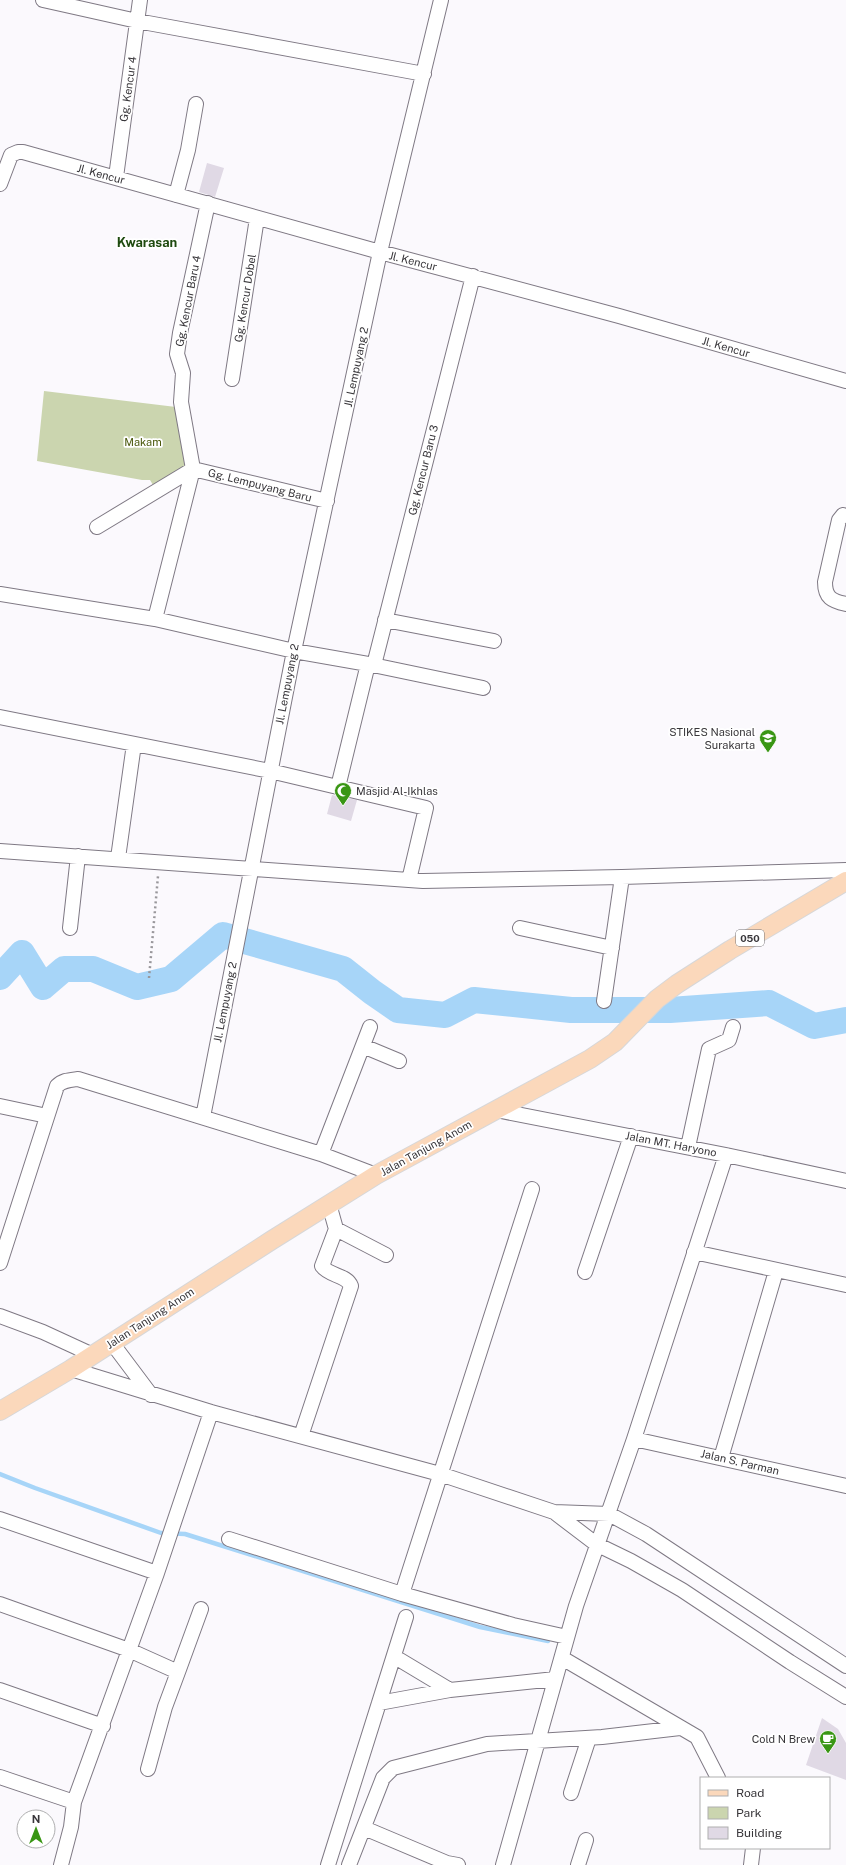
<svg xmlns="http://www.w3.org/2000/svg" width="846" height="1865" font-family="'Public Sans',sans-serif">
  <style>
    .green { fill: #cbd5af }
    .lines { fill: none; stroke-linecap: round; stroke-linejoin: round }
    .stream { stroke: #a7d5f8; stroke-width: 4.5 }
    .river { stroke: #a7d5f8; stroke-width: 26 }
    .building { fill: #e0d9e5 }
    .minor-casing { stroke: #7f7984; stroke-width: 16 }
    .major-casing { stroke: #d7d7d8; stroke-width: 20 }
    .path { stroke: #99979b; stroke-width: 2.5; stroke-dasharray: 2 3; stroke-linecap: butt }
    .minor { stroke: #fff; stroke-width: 14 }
    .major { stroke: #fbd8bb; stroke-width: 18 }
    .labels { text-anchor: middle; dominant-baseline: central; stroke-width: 3.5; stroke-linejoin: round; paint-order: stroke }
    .shield { fill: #fff; stroke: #747275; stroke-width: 1 }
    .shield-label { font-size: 10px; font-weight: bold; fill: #38363a }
    .street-label { font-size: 11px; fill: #38363a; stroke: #fff }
    .park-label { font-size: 11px; fill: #4b590c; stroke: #fff }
    .poi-label { font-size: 11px; fill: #38363a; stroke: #fff; text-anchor: end }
    .quarter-label { font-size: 13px; font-weight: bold; fill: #1e4a0f; stroke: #fff }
  </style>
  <rect width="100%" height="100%" fill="#fbf9fd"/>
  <path class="green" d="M44,391L176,407L187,466L153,485L150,480H142L37,461Z"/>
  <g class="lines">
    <path class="stream" d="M0,1474L35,1488L161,1533L185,1534L480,1627L548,1641"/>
    <path class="river" d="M0,977L22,953L43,987L64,969H93L137,987L171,979L223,935L343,969L372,992L398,1010L445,1015L474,1000L571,1010H670L769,1003L814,1026L846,1020"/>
  </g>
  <path class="building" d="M207,163L224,168L215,197L199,192Z
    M332,795L357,800L351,821L327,814Z
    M822,1718L838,1729L846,1743V1780L806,1765Z"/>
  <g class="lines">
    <defs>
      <path id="minor" d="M43,0L137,21L424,74
        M116,177L140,0
        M0,184L11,155L18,152H23L380,252L619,316L846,381
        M176,195L188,150L196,104
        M232,379L257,218
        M193,469L327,501
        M843,515L839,520L825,582C825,598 832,601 846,604
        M97,527L193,469
        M0,594L155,619L294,651L368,664L483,688
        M155,619L193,469L181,402L183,373L177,354L180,333L208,203
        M385,620L494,641
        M374,665L473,276
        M0,717L270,771L426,808L409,880
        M338,787L368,664
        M0,851L423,881L622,877L846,870
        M118,858L134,744
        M70,928L78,856
        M520,928L612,948
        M604,1001L622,877
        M363,1046L399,1061
        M0,1106L47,1116
        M496,1110L726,1155L846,1181
        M203,1117L294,651L380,252L441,0
        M688,1147L709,1049L729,1040L733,1027
        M321,1154L370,1027
        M336,1229L386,1255
        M694,1252L846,1285
        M0,1263L57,1086C63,1080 70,1080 78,1079L321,1154L376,1175
        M585,1272L631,1136
        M0,1316L43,1332L93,1355
        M112,1343L151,1395
        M71,1369L211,1412L440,1474L554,1512L609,1514L646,1534L846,1666
        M301,1436L351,1286C347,1275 329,1276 322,1266L336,1229L329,1204
        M634,1439L846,1486
        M721,1458L776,1271
        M554,1512L596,1544L631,1561L682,1590L790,1662L846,1697
        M0,1519L157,1573
        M229,1539L402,1594L532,1189
        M402,1594L513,1625L567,1637
        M0,1604L129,1650L178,1672L165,1707L148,1769
        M395,1657L450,1690
        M562,1658L697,1737L718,1778
        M178,1672L201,1609
        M0,1690L103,1726
        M379,1703L450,1690L555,1679
        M0,1777L74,1802
        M571,1793L589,1738
        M364,1828L447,1863L458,1865
        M61,1865L71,1827L74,1802L157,1573L211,1412
        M328,1865L406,1617
        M349,1865L383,1778L393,1768L487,1744L602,1737L680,1728
        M503,1865L576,1606L634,1439L726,1155
        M578,1865L586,1840
        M751,1865L753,1848"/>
      <path id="major" d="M0,1411L71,1369L272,1240L376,1175L590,1059L615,1042L657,999L677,984L730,950L846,881"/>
    </defs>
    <use href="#minor" class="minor-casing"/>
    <use href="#major" class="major-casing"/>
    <path class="path" d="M149,978L158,876"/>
    <use href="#minor" class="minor"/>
    <use href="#major" class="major"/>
  </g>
  <defs>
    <symbol id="university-pin" viewBox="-11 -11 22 30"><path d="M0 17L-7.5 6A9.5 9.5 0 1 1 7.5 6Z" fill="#399614" stroke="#fff"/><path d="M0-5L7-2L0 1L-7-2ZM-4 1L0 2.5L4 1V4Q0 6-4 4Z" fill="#fff"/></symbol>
    <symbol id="mosque-pin" viewBox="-11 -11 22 30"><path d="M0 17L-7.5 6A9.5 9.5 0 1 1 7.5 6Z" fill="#399614" stroke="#fff"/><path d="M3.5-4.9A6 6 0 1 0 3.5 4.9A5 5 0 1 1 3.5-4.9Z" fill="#fff"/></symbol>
    <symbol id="cafe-pin" viewBox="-11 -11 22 30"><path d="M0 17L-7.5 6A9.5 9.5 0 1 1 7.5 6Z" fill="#399614" stroke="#fff"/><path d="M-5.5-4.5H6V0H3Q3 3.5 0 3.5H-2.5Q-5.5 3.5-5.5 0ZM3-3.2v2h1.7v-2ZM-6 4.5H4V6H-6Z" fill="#fff"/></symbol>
  </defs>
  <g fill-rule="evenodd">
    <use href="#university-pin" x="758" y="728" width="20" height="27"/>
    <use href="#mosque-pin" x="333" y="781" width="20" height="27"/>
    <use href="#cafe-pin" x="818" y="1729" width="20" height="27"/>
  </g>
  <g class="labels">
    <rect class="shield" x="736" y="930" width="28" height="16" rx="3"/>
    <g class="shield-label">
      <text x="750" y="938">050</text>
    </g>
    <g class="street-label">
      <text transform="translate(128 89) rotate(-82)">Gg. Kencur 4</text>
      <text transform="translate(101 174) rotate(15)">Jl. Kencur</text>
      <text transform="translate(413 261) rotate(14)">Jl. Kencur</text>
      <text transform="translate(245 298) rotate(-81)">Gg. Kencur Dobel</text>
      <text transform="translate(188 301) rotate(-79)">Gg. Kencur Baru 4</text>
      <text transform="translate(726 347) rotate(16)">Jl. Kencur</text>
      <text transform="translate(356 367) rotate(-78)">Jl. Lempuyang 2</text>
      <text transform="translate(423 470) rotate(-76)">Gg. Kencur Baru 3</text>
      <text transform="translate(260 485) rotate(14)">Gg. Lempuyang Baru</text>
      <text transform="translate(287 684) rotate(-79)">Jl. Lempuyang 2</text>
      <text transform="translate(225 1002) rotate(-79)">Jl. Lempuyang 2</text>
      <text transform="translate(671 1144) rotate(11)">Jalan MT. Haryono</text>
      <text transform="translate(426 1148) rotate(-29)">Jalan Tanjung Anom</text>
      <text transform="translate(150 1318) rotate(-33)">Jalan Tanjung Anom</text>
      <text transform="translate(740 1462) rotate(13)">Jalan S. Parman</text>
    </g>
    <g class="park-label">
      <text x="143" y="442">Makam</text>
    </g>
    <g class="poi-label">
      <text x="755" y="732">STIKES Nasional<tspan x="755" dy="13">Surakarta</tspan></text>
      <text x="356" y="791" text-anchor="start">Masjid Al-Ikhlas</text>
      <text x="815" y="1739">Cold N Brew</text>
    </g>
    <g class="quarter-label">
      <text x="147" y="242">Kwarasan</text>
    </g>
  </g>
  <rect x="700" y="1777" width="130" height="72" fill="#ffffff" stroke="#afafb0"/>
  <rect x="708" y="1790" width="20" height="6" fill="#fbd8bb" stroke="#afafb0"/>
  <text x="736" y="1797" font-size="12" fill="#38363a">Road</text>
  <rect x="708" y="1807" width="20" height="12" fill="#cbd5af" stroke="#afafb0"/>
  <text x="736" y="1817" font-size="12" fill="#38363a">Park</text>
  <rect x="708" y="1827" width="20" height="12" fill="#e0d9e5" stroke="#afafb0"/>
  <text x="736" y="1837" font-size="12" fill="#38363a">Building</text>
  <g transform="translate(36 1829)"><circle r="19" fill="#ffffff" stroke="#afafb0"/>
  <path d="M0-3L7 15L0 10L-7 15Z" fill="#399614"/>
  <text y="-6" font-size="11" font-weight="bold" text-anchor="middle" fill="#38363a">N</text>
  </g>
</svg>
